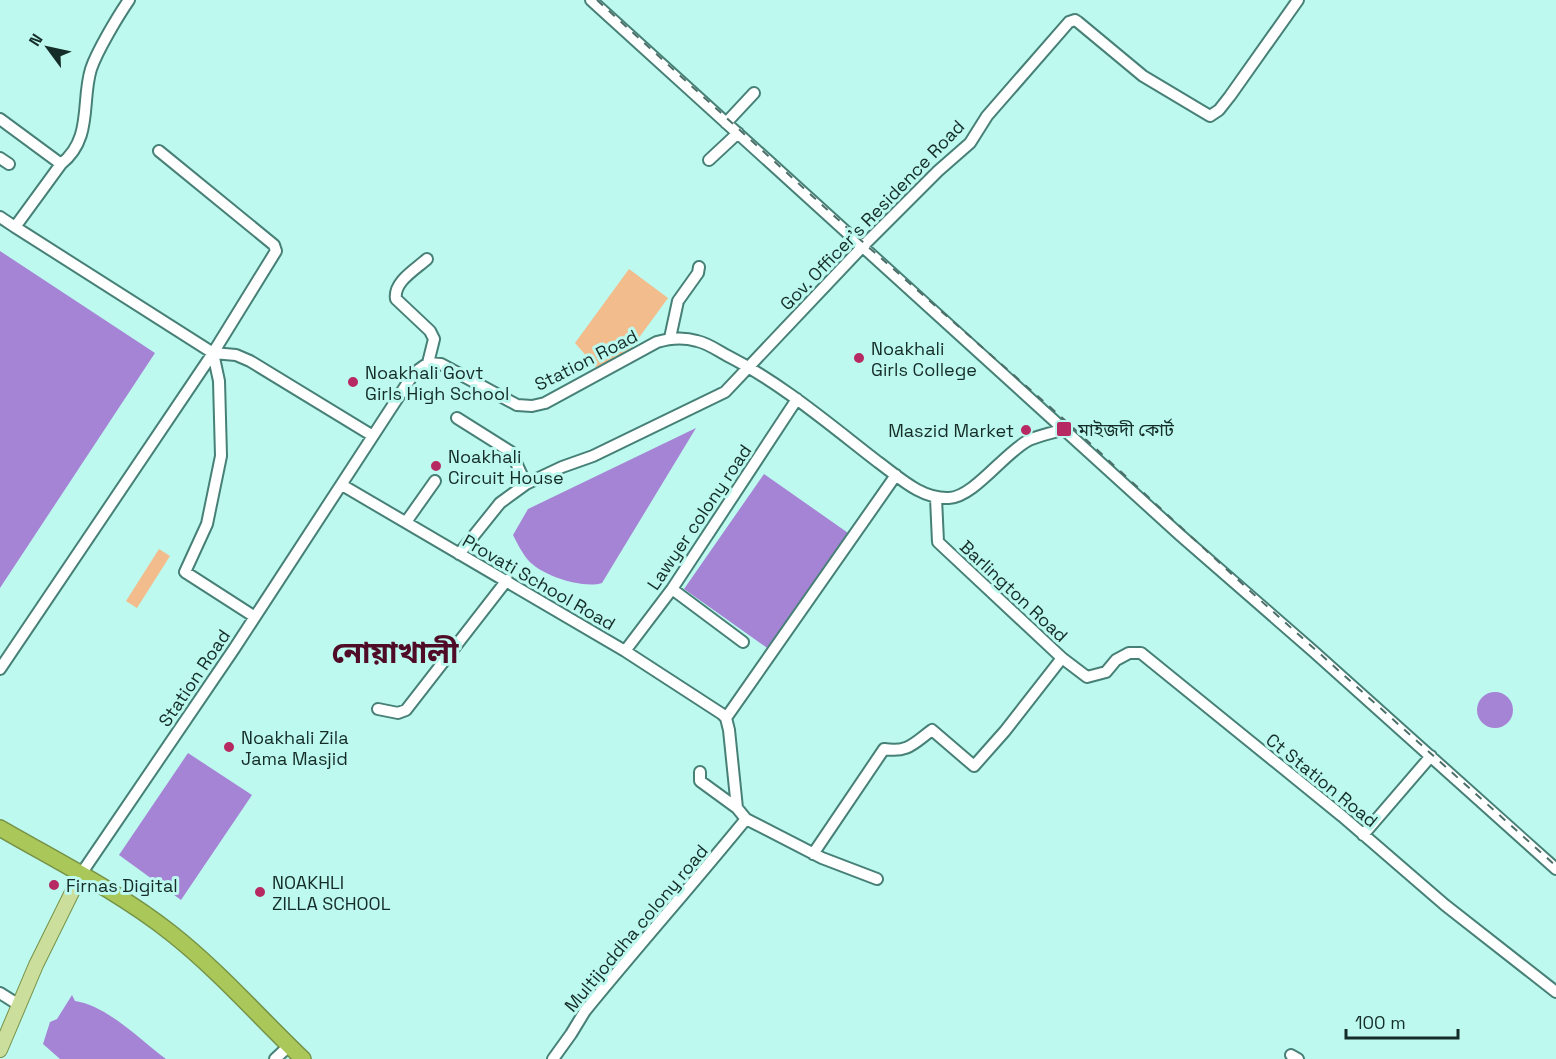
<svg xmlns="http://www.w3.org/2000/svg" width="1556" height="1059" font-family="'Space Grotesk','Noto Sans Bengali',sans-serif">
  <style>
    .green { fill: #f3bc8c }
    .water { fill: #a684d5 }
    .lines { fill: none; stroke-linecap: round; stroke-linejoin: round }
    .minor-casing { stroke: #478077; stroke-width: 14 }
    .major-casing { stroke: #769248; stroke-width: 16 }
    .highway-casing { stroke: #769248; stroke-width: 18 }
    .minor { stroke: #fff; stroke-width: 10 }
    .major { stroke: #ccde9b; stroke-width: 14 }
    .highway { stroke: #aac859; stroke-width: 15 }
    .rail { stroke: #4c7069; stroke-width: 2; stroke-dasharray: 8 8; stroke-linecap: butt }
    .poi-dot { fill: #b62a61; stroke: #bdf9ee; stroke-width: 2 }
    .labels { text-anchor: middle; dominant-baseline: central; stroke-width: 6; stroke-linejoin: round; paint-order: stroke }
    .street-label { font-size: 18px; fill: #152d29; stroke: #bdf9ee }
    .poi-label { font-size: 18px; fill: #152d29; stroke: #bdf9ee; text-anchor: start }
    .town-label { font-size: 30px; font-weight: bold; fill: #500c27; stroke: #bdf9ee }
  </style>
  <rect width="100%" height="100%" fill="#bdf9ee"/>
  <path class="green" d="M629,269L668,298L627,354L596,367L575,343Z
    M159,549L170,556L137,608L126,601Z"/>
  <path class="water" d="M0,251L155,353L0,588Z
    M696,428L602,583C583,589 542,576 528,560C522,553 517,543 513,535L528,509Z
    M764,474L851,535L770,650L684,589Z
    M1477 710a18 18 0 1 1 36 0a18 18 0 1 1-36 0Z
    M188,753L252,795L181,900L119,855Z
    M72,995L75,1001C108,1006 140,1040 166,1059H60L43,1044L50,1022L57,1019Z"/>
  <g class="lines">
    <defs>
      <path id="minor" d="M591,0L1180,535L1313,651L1556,869
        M0,119L61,164C93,139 81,101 91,69C97,51 118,16 129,0
        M726,123L754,93
        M0,158L9,164
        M709,160L738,133
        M0,217L15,227L61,164
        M15,227L213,353L236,355L250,361L373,436
        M427,259C416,269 393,282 396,299L430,331L434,339L428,363
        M670,338L678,301L698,273L699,267
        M213,353L219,381L221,456L207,524L185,572L255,617
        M457,418L511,452L526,484
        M342,485L625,651L722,714L726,718L729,730L737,808L746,819L822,858L877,879
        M406,522L435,481
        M459,554L500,503L526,484L562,467L593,456L725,392L865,244L938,171L970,143L987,116L1069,22L1075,20L1078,22L1143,76L1210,116L1219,110L1230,96L1298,0
        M672,589L743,642
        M625,651L672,589L797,399
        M1062,658L1087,677L1106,672L1116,660L1129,653H1141L1342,816L1445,905L1556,992
        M0,669L213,353L276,251L274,245L159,151
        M378,709L398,713L406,710L507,580
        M726,718L896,475
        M700,772V781L737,808
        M1363,835L1431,756
        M813,854L884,749C908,753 914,743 932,730L974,766L1005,731L1062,658L938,542L936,498
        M81,874L234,649L414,373L428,363L441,364L517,405L532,406L545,403L657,342C670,338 684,337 697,341C707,343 717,350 726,355C781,383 829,424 878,462C900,478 921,499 949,498C974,497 1005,452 1029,440C1040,435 1053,433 1064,429
        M0,993L19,1005
        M1291,1055L1298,1059
        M275,1059L289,1046
        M553,1059L571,1034L585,1011C638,946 693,884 746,819"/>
      <path id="major" d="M0,1050L36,965L81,874"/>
      <path id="highway" d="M0,828C57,861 119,892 171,933C218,970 259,1017 303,1059"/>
    </defs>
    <use href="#minor" class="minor-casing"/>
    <use href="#major" class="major-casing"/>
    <use href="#highway" class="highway-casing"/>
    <use href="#minor" class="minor"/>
    <use href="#major" class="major"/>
    <use href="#highway" class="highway"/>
    <path class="rail" d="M597,0L865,244L1067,422L1249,590L1556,866"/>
  </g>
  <g class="poi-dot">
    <circle cx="859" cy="358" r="6"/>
    <circle cx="353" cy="382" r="6"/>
    <rect x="1056" y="421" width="16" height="16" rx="3"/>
    <circle cx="1026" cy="430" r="6"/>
    <circle cx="436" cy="466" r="6"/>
    <circle cx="229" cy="747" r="6"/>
    <circle cx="54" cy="885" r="6"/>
    <circle cx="260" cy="892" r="6"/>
  </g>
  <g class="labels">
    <g class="street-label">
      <text transform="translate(872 215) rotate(-46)">Gov. Officer's Residence Road</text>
      <text transform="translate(586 360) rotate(-27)">Station Road</text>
      <text transform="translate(699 517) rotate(-56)">Lawyer colony road</text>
      <text transform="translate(539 582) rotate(30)">Provati School Road</text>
      <text transform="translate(1014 591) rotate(43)">Barlington Road</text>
      <text transform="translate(194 678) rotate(-56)">Station Road</text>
      <text transform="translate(1322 780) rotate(39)">Ct Station Road</text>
      <text transform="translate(636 928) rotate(-50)">Multijoddha colony road</text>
    </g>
    <g class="poi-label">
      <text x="871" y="348">Noakhali<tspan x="871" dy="21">Girls College</tspan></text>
      <text x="365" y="372">Noakhali Govt<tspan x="365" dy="21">Girls High School</tspan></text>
      <text x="1078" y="429">মাইজদী কোর্ট</text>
      <text x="1014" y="430" text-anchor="end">Maszid Market</text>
      <text x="448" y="456">Noakhali<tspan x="448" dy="21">Circuit House</tspan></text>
      <text x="241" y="737">Noakhali Zila<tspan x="241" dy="21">Jama Masjid</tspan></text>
      <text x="272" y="882">NOAKHLI<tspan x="272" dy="21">ZILLA SCHOOL</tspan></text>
      <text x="66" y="885">Firnas Digital</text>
    </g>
    <g class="town-label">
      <text x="395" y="652">নোয়াখালী</text>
    </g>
  </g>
  <g transform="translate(48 48) rotate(303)" stroke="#bdf9ee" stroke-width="4.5" paint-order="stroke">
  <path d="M0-4.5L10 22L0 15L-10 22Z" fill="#152d29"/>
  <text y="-9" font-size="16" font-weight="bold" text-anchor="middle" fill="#152d29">N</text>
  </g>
  <path d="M1346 1029v9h112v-9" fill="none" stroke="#152d29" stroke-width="3"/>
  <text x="1355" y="1029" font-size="18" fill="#152d29" stroke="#bdf9ee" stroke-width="4.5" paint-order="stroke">100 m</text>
</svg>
